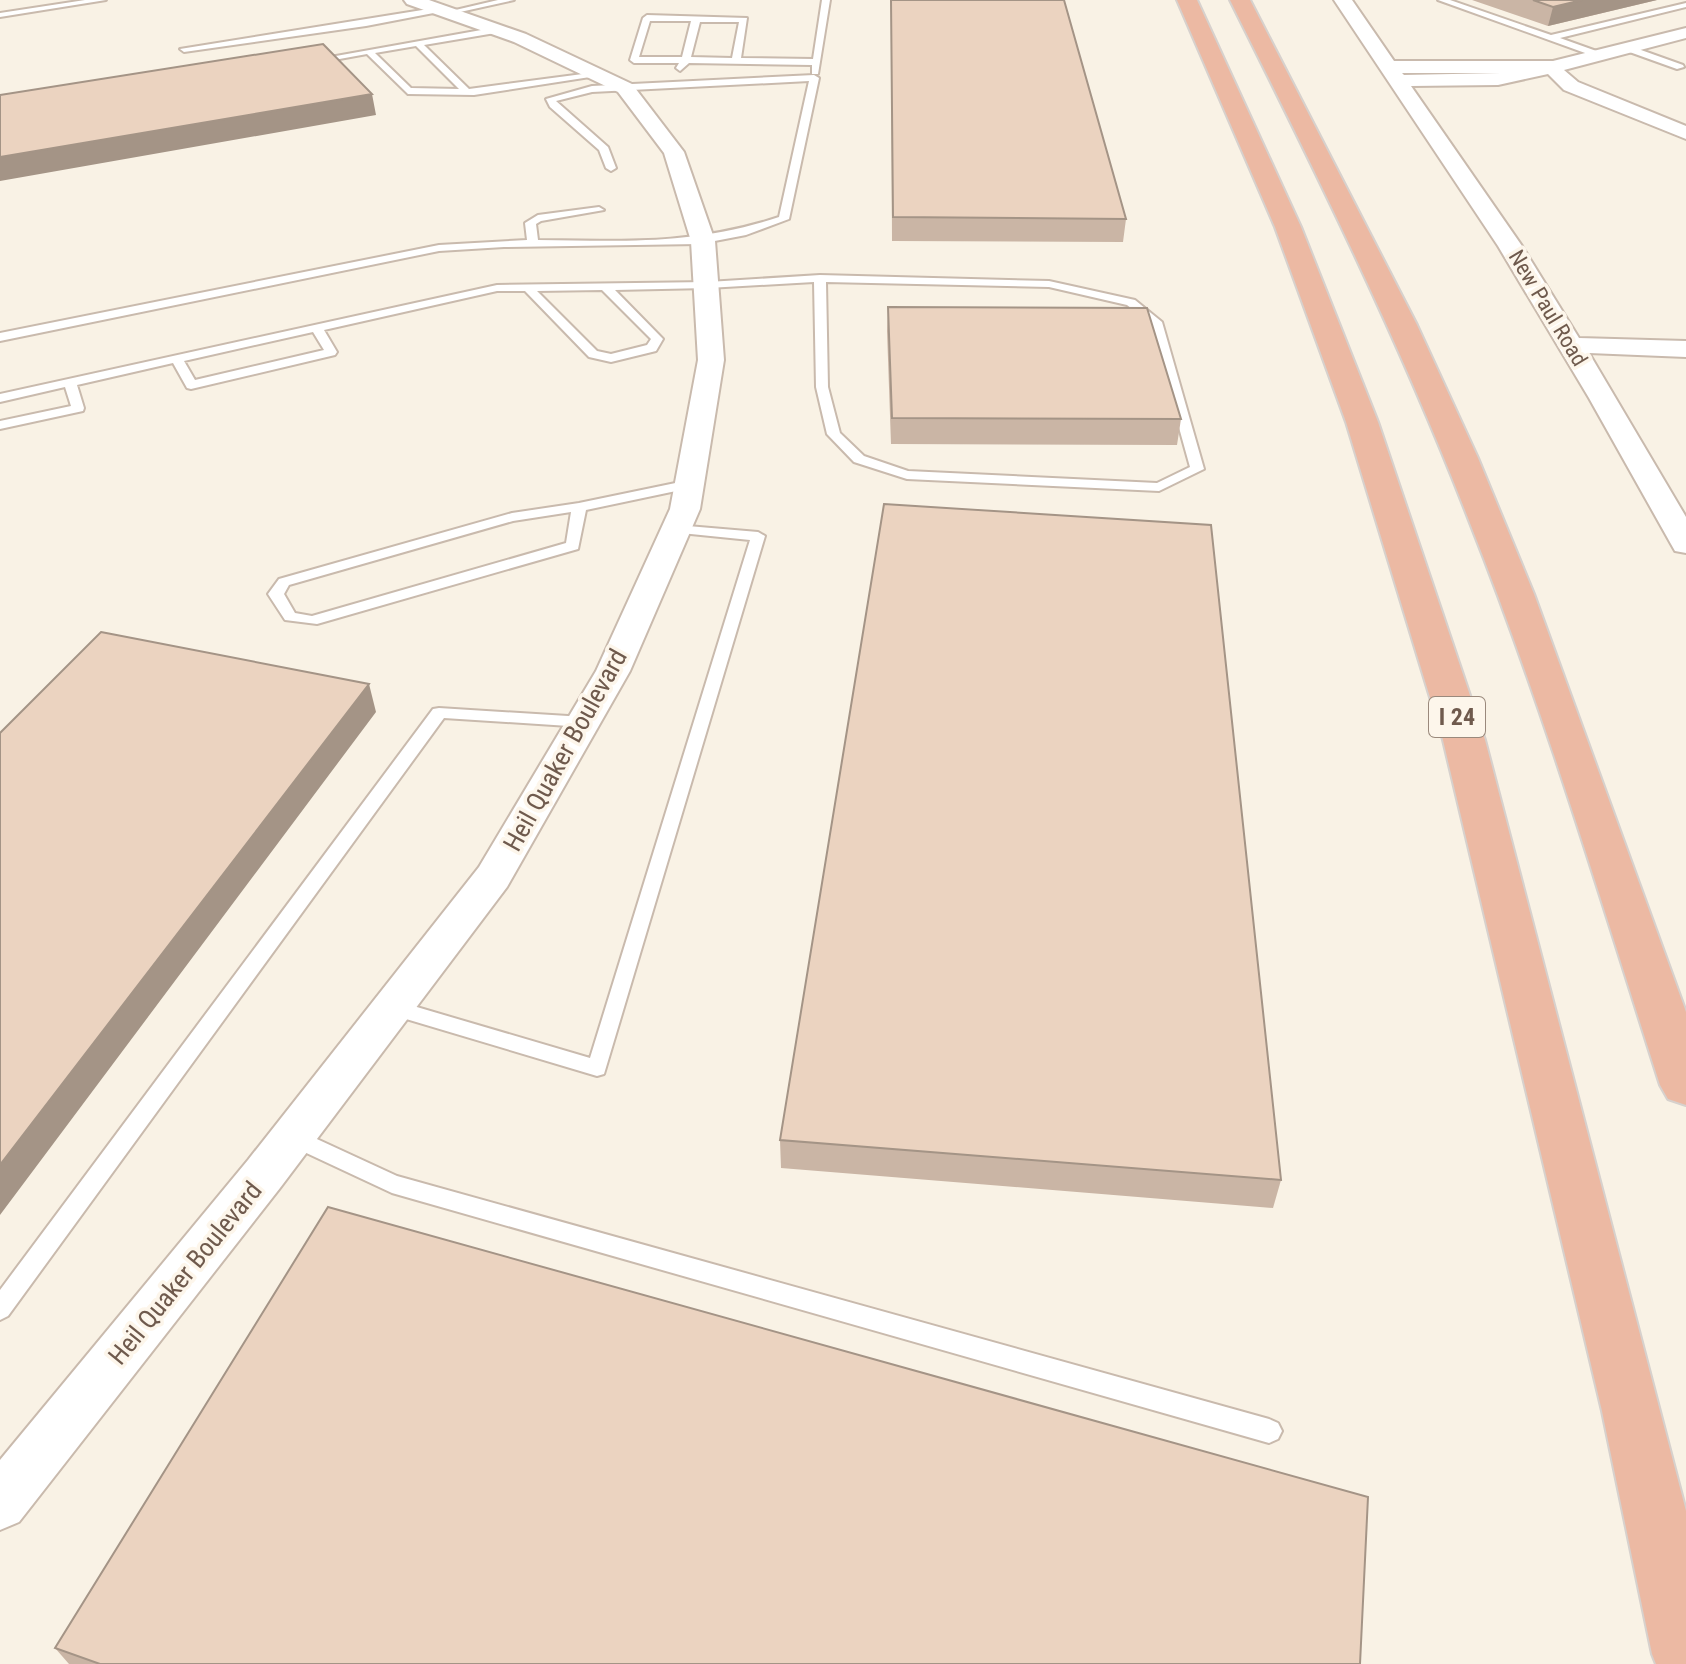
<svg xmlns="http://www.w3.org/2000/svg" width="1686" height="1664" font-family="'Roboto Condensed',sans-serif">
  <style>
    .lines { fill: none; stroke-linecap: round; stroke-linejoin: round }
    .service-casing { stroke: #c9baad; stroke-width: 4 }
    .minor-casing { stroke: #c9baad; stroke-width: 4 }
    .motorway-casing { stroke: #d7d1cd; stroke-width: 4 }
    .service { fill: #fff; fill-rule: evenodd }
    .minor { fill: #fff; fill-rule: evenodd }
    .motorway { fill: #ecb9a3; fill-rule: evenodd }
    .wall { fill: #cab5a5 }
    .shaded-wall { fill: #a49486 }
    .building { fill: #ebd3c0; stroke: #a49486; stroke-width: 2 }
    .labels { text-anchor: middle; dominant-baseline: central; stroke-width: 7; stroke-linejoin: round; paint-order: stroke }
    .far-street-label { font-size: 22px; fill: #6f5a4d; stroke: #fdf6eb }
    .shield { fill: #fdf6eb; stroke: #9a897c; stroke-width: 2 }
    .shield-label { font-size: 24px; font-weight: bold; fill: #6f5a4d }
    .street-label { font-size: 26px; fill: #6f5a4d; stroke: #fdf6eb }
  </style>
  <rect width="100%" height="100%" fill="#f9f2e5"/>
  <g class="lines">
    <defs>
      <path id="service" d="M85,0H106L0,17V13Z
        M498,0H514L451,14L447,12Z
        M822,0H830L818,74H812V65L689,63L680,71L676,68L679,63H634L630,60L643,18L647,15L747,18L741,58L813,59ZM650,21H691L682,57H639ZM700,22H739L732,58L691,57Z
        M1438,0H1450L1551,35L1686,3V7L1560,38L1602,53L1599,58Z
        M441,7L444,11L366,26L184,52L180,49Z
        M498,27L501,32L424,45L469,89L598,72L603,75L474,95L408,94L367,54L312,64L308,61ZM416,46L459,89L411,88L375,53Z
        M1627,45L1683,65L1684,67L1677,69L1624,50Z
        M814,75L819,78L789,219L746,235L699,244L504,247L439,251L0,341V333L439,245L527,240L525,223L538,215L599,207L604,210L541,221L536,224L538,240C625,241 695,245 779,217L809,81L592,92L556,101L608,147L616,168L611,171L606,168L599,150L550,107L546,99L592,86Z
        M820,275L1049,281L1135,300L1162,322L1204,469L1159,491L907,479L854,462L827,434L816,387L814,282L708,288L615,290L663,339L656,351L611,362L589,357L525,291H497L324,330L337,352L335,355L191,389L187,388L173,363L77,385L84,408L83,411L0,429V421L71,406L65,387L0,402V394L497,285L708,282ZM826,282L1049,287L1127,305L1150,323L1190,467L1157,483L908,471L864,456L840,433L828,387ZM602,290L651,339L647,345L611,354L597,351L537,291ZM313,332L324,350L195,380L184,361Z
        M690,480L697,484L695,487L586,510L578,549L317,624L285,620L268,594L279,579L512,513L579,503ZM571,512L566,543L312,616L295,613L284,594L289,585L513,521Z
        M676,525L758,532L765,536L604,1074L597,1076L386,1013L383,1008L386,1003L393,1000L590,1058L750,540L671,532L669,529Z
        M439,708L584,717L592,722L584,727L444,718L8,1316L0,1320V1290L433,709Z
        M293,1128L397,1176L1269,1419L1278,1423L1282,1431L1278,1439L1269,1443L392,1193L285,1143L282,1137L285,1131Z"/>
      <path id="minor" d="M404,0H429L526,34L632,84L684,152L715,241L724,360L700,509L630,671L507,887L280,1188L19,1522L0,1530V1460L248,1160L479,867L596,671L670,509L698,360L691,241L664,153L618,92L514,42L407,4Z
        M1334,0H1352L1394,61H1553L1686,28V38L1564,70L1578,82L1686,126V139L1564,90L1548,74L1498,85L1411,86L1522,246L1579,338L1686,341V357L1589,353L1686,517V553L1675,551L1671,544L1589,398L1498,246ZM1402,73H1501L1404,75Z"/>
      <path id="motorway" d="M1177,0H1197L1301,227L1378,422L1485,740L1686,1511V1664H1656L1652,1654L1602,1411L1443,740L1346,422L1275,227Z
        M1230,0H1250L1417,325L1478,458L1534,594L1686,1012V1105L1668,1099L1660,1085C1600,897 1543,707 1470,523C1401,344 1316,172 1230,0Z"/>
    </defs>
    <use href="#service" class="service-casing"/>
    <use href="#minor" class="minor-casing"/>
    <use href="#motorway" class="motorway-casing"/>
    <use href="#service" class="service"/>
    <use href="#minor" class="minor"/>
    <use href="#motorway" class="motorway"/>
  </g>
  <path class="wall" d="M891,0L1126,219L1123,242L892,241Z
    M1472,0H1657L1548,26Z
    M888,307L1181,419L1177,445L891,444L887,331Z
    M780,1140L1281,1180L1273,1208L781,1168Z
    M55,1648L1360,1664H69Z"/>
  <path class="shaded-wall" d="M1582,0H1657L1548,26L1553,7Z
    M372,94L376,115L0,181V157Z
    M369,684L376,712L0,1215V1165Z"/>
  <path class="building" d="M891,0H1064L1126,219L893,217Z
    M1533,0H1582L1553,7Z
    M323,44L372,94L0,157V95Z
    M888,307L1147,308L1181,419L892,418Z
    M884,504L1211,525L1281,1180L780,1140Z
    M101,632L369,684L0,1165V733Z
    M328,1207L1368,1497L1360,1664H100L55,1648Z"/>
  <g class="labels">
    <g class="far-street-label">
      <text transform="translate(1548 308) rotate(59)">New Paul Road</text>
    </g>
    <rect class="shield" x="1429" y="697" width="56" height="40" rx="6"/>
    <g class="shield-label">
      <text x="1457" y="717">I 24</text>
    </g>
    <g class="street-label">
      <text transform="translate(565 750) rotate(-61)">Heil Quaker Boulevard</text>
      <text transform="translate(185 1273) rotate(-51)">Heil Quaker Boulevard</text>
    </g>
  </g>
</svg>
